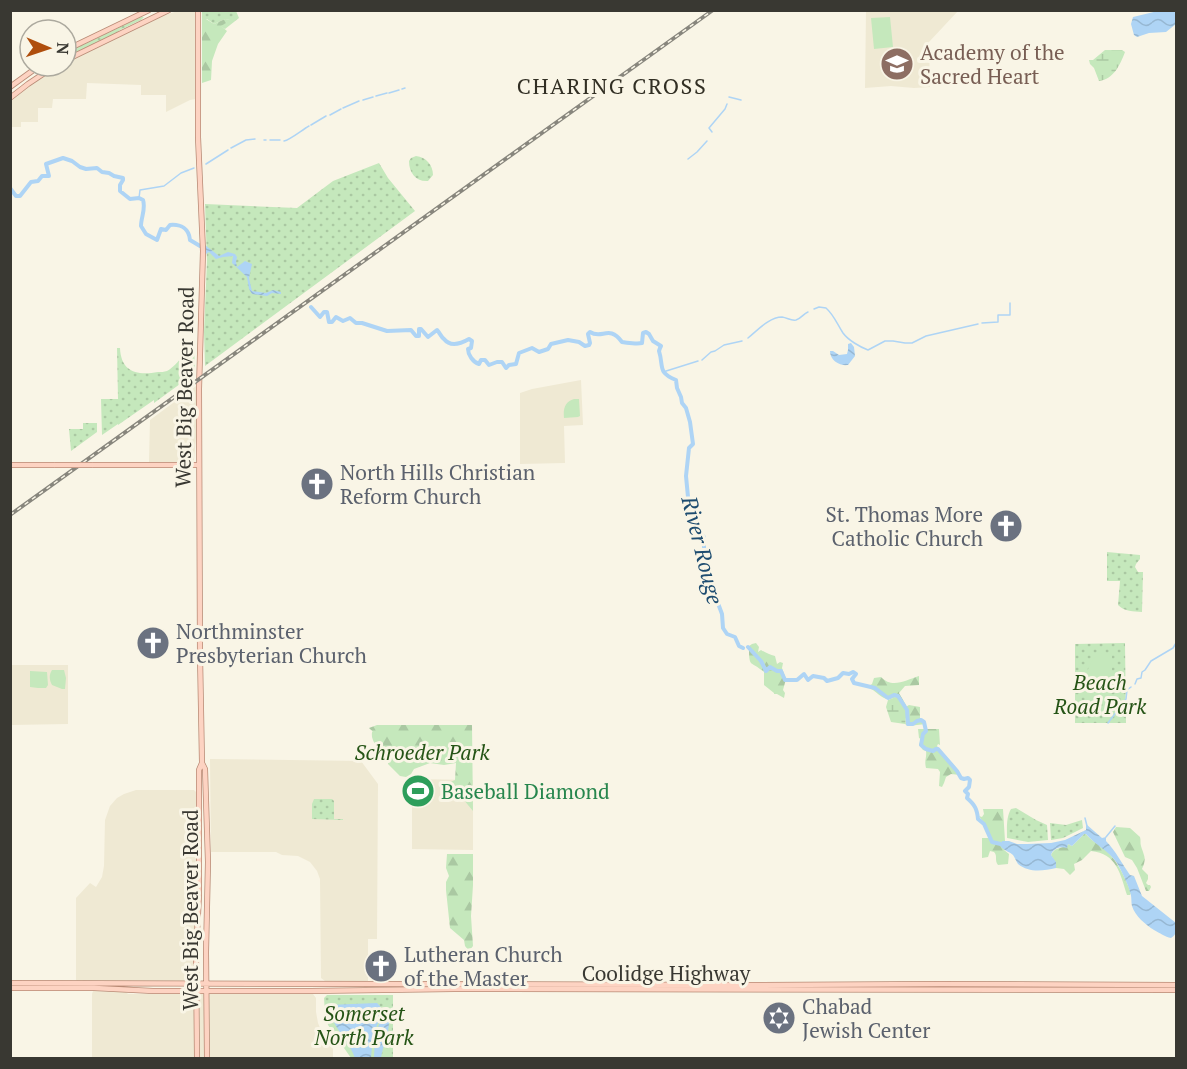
<svg xmlns="http://www.w3.org/2000/svg" width="1187" height="1069" font-family="'PT Serif',serif">
  <style>
    .built { fill: #efe9d3 }
    .green { fill: url(#green-dots) }
    .forest { fill: url(#forest-firs) }
    .wetland { fill: url(#wetland-marsh) }
    .pitch { fill: #c5e8bc }
    .water { fill: url(#water-waves) }
    .lines { fill: none; stroke-linecap: round; stroke-linejoin: round }
    .stream { stroke: #aed4f5; stroke-width: 1.5 }
    .river { stroke: #aed4f5; stroke-width: 4 }
    .major-casing { stroke: #b88a75; stroke-width: 6 }
    .major { stroke: #fdd3c2; stroke-width: 4.5 }
    .rail-casing { stroke: #88867d; stroke-width: 4 }
    .rail { stroke: #f9f5e6; stroke-width: 1.5; stroke-dasharray: 4.5; stroke-linecap: butt }
    .major-bridge-casing { stroke: #b88a75; stroke-width: 6; stroke-linecap: butt }
    .major-bridge { stroke: #fdd3c2; stroke-width: 4.5 }
    .labels { text-anchor: middle; dominant-baseline: central; stroke-width: 6; stroke-linejoin: round; paint-order: stroke }
    .education-label { font-size: 21px; fill: #785e54; stroke: #f9f5e6; text-anchor: start }
    .street-label { font-size: 21px; fill: #393832; stroke: #f9f5e6 }
    .worship-label { font-size: 21px; fill: #5b616d; stroke: #f9f5e6; text-anchor: start }
    .park-label { font-size: 21px; font-style: italic; fill: #255416; stroke: #f9f5e6 }
    .leisure-label { font-size: 21px; fill: #27864d; stroke: #f9f5e6; text-anchor: start }
    .neighbourhood-label { font-size: 22px; letter-spacing: 1.5px; fill: #322f24; stroke: #f9f5e6 }
    .water-label { font-size: 22px; font-style: italic; fill: #1d4c70; stroke: #f9f5e6 }
  </style>
  <defs>
    <pattern id="green-dots" width="8" height="8" patternUnits="userSpaceOnUse" patternTransform="scale(1.5)"><rect width="8" height="8" fill="#c5e8bc"/><path d="M2 2h.1M6 6h.1" fill="none" stroke="#aac8a2" stroke-width="1.8" stroke-linecap="round"/></pattern>
    <pattern id="forest-firs" width="22" height="20" patternUnits="userSpaceOnUse" patternTransform="scale(1.5)"><rect width="22" height="20" fill="#c5e8bc"/><path d="M5 1l3.5 6h-7zM16 11l3.5 6h-7z" fill="#aac8a2"/></pattern>
    <pattern id="wetland-marsh" width="20" height="14" patternUnits="userSpaceOnUse" patternTransform="scale(1.5)"><rect width="20" height="14" fill="#c5e8bc"/><path d="M1 5h8M5 5V1M11 12h8M15 12V8" fill="none" stroke="#aac8a2"/></pattern>
    <pattern id="water-waves" width="16" height="10" patternUnits="userSpaceOnUse" patternTransform="scale(1.5)"><rect width="16" height="10" fill="#aed4f5"/><path d="M0 5q4-4 8 0t8 0" fill="none" stroke="#96b7d2"/></pattern>
  </defs>
  <rect width="100%" height="100%" fill="#f9f5e6"/>
  <path class="built" d="M178,11H195L196,99L190,100L166,112V95H141V85L87,83L86,99H53L52,108H38V122H21V127H11L10,102L26,88L60,66H66V63L88,52L165,15Z
    M866,11H958L929,42L930,87L914,88L891,86L865,88Z
    M581,380L583,425L564,426L565,463L520,464V393L532,389Z
    M196,386V437L194,460L191,462H149L150,420Z
    M10,665H68V724L11,725Z
    M210,759L361,761L378,784L377,939H368V981H325L321,978L320,879L317,871L310,862L298,856L282,855L276,852H211Z
    M412,779L473,780V850L412,849Z
    M136,790H194L196,792L198,891L192,981L76,982V898L90,883L96,887L102,877L104,866L105,820L110,806L117,798L124,794Z
    M93,991L126,992L128,994H313L316,998V1012L318,1023L322,1033L333,1049V1058H92V994Z"/>
  <path class="green" d="M202,10L236,11L239,18L225,29L220,26L230,20L225,19L214,24L207,19H202Z
    M141,17H144L141,20L120,30L115,34L66,57V53Z
    M416,156C426,157 433,165 433,175L428,181C416,182 409,173 409,161L411,158Z
    M379,163L388,178L415,211L205,366L204,332L207,261L205,204L297,208L333,181Z
    M194,343L195,373L154,403V400L118,425V424L102,435L101,399H118L117,348H120C121,372 137,376 158,372C161,372 164,372 167,371C174,368 189,349 194,343Z
    M83,423H97V432L71,451L69,429H83Z
    M1107,552L1140,555V559L1136,564L1135,567L1138,572H1143L1142,612C1133,611 1125,612 1118,605L1120,581H1107Z
    M1125,643L1126,723H1075V644Z
    M314,799H332L334,801V819H343V820L312,819V804Z
    M1016,808L1036,820L1047,825L1048,840L1028,842L1007,838C1007,829 1006,817 1011,809Z
    M1082,820L1083,828L1063,838L1051,840L1050,823L1066,825Z
    M327,995H393V1058H351L328,1025L325,1013L324,998Z"/>
  <path class="forest" d="M202,19H206L214,24L225,19L231,20L221,26L227,31L218,44L212,61L211,80L202,83Z
    M756,643L759,647L758,652L761,650C766,653 770,655 775,656L777,664L780,662L783,663L782,668L786,679L783,690L785,693L784,698L777,694H774V693L764,685V672C750,660 749,669 749,646L752,644Z
    M919,676V685L905,686L899,693L906,705L904,706L896,697C882,704 879,691 867,687L872,684L874,678L881,677C892,689 906,680 919,676Z
    M909,705L920,707V719L924,720L926,724L908,726L905,724L907,713L904,708Z
    M377,725H472L473,811L463,799L454,796L455,794L452,793L449,794L446,792L449,788L448,783L455,780L456,763L444,765L430,763L414,769L411,774L406,777L400,776L388,764V759C382,754 374,746 372,737C371,727 376,735 369,728Z
    M918,729H939L940,745L938,744L937,746L959,771L960,775L951,774L946,777L944,783L942,787L939,786L940,772L938,769L926,768C924,761 927,757 926,751L923,750L919,745L921,739L919,738Z
    M983,809H1003L1005,841L1002,842L1004,850L1009,854L1008,864L998,865C994,860 998,856 994,852L990,851L988,857L982,858V838H988C991,829 983,823 979,816L982,817L984,814Z
    M1116,827L1130,828L1140,837C1141,840 1140,843 1141,846C1144,856 1147,858 1142,869L1148,875V879L1146,883L1148,885H1150L1151,887L1149,891H1146L1137,868L1132,860L1125,857L1113,832Z
    M1084,834H1086C1091,841 1099,844 1106,850C1118,862 1125,877 1131,893L1130,895H1127C1120,873 1117,854 1091,851L1082,860L1074,864L1075,870L1070,875L1064,869L1056,868V864L1051,855C1054,848 1060,848 1067,846L1068,844L1072,846Z
    M447,854H473V885L471,916L473,946L469,951L465,946L464,940L450,928L446,890V882L449,876L446,868Z"/>
  <path class="wetland" d="M1105,50H1122L1125,52C1120,65 1114,79 1099,81L1094,68L1090,64L1089,60H1093Z
    M896,697C905,707 908,709 905,724L891,722L886,707L888,700Z"/>
  <path class="pitch" d="M890,17L893,47L874,49L871,18Z
    M574,399H579L580,416L578,417L564,418C563,408 565,402 574,399Z
    M1106,653H1112V678H1087C1087,665 1093,655 1106,653Z
    M52,670H64L66,678L65,689H62L52,685C49,679 49,675 52,670Z
    M30,671L47,672L48,685L46,688H38L30,687Z
    M1086,687H1107V700H1086Z"/>
  <path class="water" d="M1162,10L1176,11V24L1166,32L1149,33L1137,37L1134,35L1131,24L1133,17Z
    M205,245L219,256L228,252L235,254L237,257L236,262L237,267L245,261L252,264L249,278L252,291L266,293L273,290L281,292V294L272,293L267,296L252,294L249,289L247,277L232,263L233,256L223,257L216,259L209,252L206,254Z
    M851,343L854,347L855,356L848,365C840,366 830,361 830,351H833L839,355L847,354L848,350V344Z
    M1086,824L1102,838L1106,837V841C1117,853 1121,862 1130,875L1134,876L1142,896L1176,923C1177,930 1177,934 1171,938C1165,937 1160,933 1154,930C1146,925 1135,916 1132,906C1131,902 1132,897 1130,892C1128,884 1121,870 1117,863C1108,850 1095,845 1086,834H1084L1072,846L1068,844L1067,848C1061,846 1053,848 1051,855L1056,862V868C1043,871 1029,873 1018,864C1016,861 1015,858 1013,855C1010,852 1005,851 1001,847L1002,841H1009L1017,844H1027L1051,843L1065,840L1086,830Z
    M377,1003L380,1006L382,1013L373,1035L371,1058H355C348,1039 331,1026 328,1005Z
    M388,1014C392,1029 383,1044 381,1058H374C375,1044 374,1023 388,1014Z"/>
  <g class="lines">
    <path class="stream" d="M402,89L405,88
      M389,93L399,90
      M376,96L387,93
      M729,97L741,100
      M363,100L373,97
      M343,108L359,101
      M330,115L341,109
      M311,125L326,116
      M712,132L709,128L725,109L727,104
      M264,140H266
      M270,140H280
      M284,141C290,140 302,130 309,126
      M231,148L246,140L255,139
      M688,159L697,152L707,141
      M206,164L228,150
      M139,198L140,190L164,186L181,173L194,168
      M814,309L819,307L826,308C834,315 837,324 843,333C848,340 860,347 868,350L885,341H893L905,343H912L926,336L978,324
      M982,323L998,322V315H1010V303
      M748,338C757,331 769,317 782,317C788,318 791,321 796,320C802,318 803,314 808,312
      M702,360L711,352L715,351L724,345L742,341
      M663,372L698,361
      M1135,684L1137,679L1141,678L1142,672L1145,670L1151,661L1173,648L1176,643
      M1108,723L1126,699L1127,690L1131,687
      M1085,818L1087,826
      M1106,837L1115,826"/>
    <path class="river" d="M10,188L16,196H20L31,182L38,181L42,176H49L46,164L63,158L72,161L80,167L86,169L97,168L102,172L109,173L114,176L123,178V180L120,185V191L130,199L139,198L143,200C146,209 141,217 141,226L146,234L157,240L161,229L166,230L170,225C181,224 189,229 190,240L200,246
      M311,307L320,317L324,312H327L329,322H332L336,317L343,321L350,318L356,323H362L387,331L411,330L416,336H419V329H421L428,337L437,330C440,333 441,337 444,339C451,348 462,343 469,339L472,341L471,348L468,349C468,355 473,362 479,364L481,360H485L489,365L497,362H502L506,368L509,365L516,364L519,353L532,348L539,352L548,349L551,344L568,340L579,342L585,346L589,345L590,343L588,334L590,332C602,340 609,324 622,342C627,343 638,344 642,343L643,333L646,332L649,334L653,341L661,346L660,348L659,351C664,367 657,372 676,380L677,388L681,397L682,403L686,408L690,422L693,444L689,448L686,476L688,497L696,530L704,537V554L710,582L722,614L723,628L727,634L735,637L739,646L743,648
      M748,647L761,661L766,671L770,667L777,671H781L785,680H797L804,674L808,680L813,676L824,678L827,681L838,678L843,673L849,674L853,672L856,674L852,679L854,683L875,688L888,698L894,695L898,696L907,710L908,724H913L917,721L921,720L924,722L926,731L923,734L921,745L926,749L933,751L936,749H938L957,771L961,778L964,779L968,778L970,780L969,787L965,791L968,794L967,798C975,805 977,809 978,819L984,824L992,842L1005,845"/>
    <defs>
      <path id="major" d="M66,50L149,10
        M66,60L169,10
        M10,87L39,66
        M10,98L28,84L55,66
        M10,465H55
        M92,465H199
        M202,763L205,769L208,862L206,952L207,1058
        M10,983L749,985L940,984L1176,985
        M10,988H94L153,991H311L454,989L1176,990
        M197,1058L196,954L199,895V770L202,763L200,655L199,389L203,251L198,137V10"/>
    </defs>
    <use href="#major" class="major-casing"/>
    <use href="#major" class="major"/>
    <defs>
      <path id="rail" d="M10,515L713,10"/>
    </defs>
    <use href="#rail" class="rail-casing"/>
    <use href="#rail" class="rail"/>
    <defs>
      <path id="major-bridge" d="M55,465H92"/>
    </defs>
    <use href="#major-bridge" class="major-bridge-casing"/>
    <use href="#major-bridge" class="major-bridge"/>
  </g>
  <defs>
    <symbol id="school-disc" viewBox="-11 -11 22 22"><circle r="9.5" fill="#8d6e63" stroke="#f9f5e6"/><path d="M0-5L7-2L0 1L-7-2ZM-4 1L0 2.5L4 1V4Q0 6-4 4Z" fill="#fff"/></symbol>
    <symbol id="church-disc" viewBox="-11 -11 22 22"><circle r="9.5" fill="#6b7280" stroke="#f9f5e6"/><path d="M-1.2-6h2.4v3.5h3.3v2.4h-3.3V6h-2.4V-.1h-3.3v-2.4h3.3Z" fill="#fff"/></symbol>
    <symbol id="stadium-disc" viewBox="-11 -11 22 22"><circle r="9.5" fill="#2e9e5b" stroke="#f9f5e6"/><path d="M0-5a6.5 5 0 1 0 0 10a6.5 5 0 1 0 0-10ZM-3.5-1.8h7v3.6h-7Z" fill="#fff"/></symbol>
    <symbol id="synagogue-disc" viewBox="-11 -11 22 22"><circle r="9.5" fill="#6b7280" stroke="#f9f5e6"/><path d="M0-6.5L5.6 3.2H-5.6ZM0 6.5L5.6-3.2H-5.6Z" fill="#fff"/></symbol>
  </defs>
  <g fill-rule="evenodd">
    <use href="#school-disc" x="878" y="45" width="38" height="38"/>
    <use href="#church-disc" x="298" y="465" width="38" height="38"/>
    <use href="#church-disc" x="987" y="507" width="38" height="38"/>
    <use href="#church-disc" x="134" y="624" width="38" height="38"/>
    <use href="#stadium-disc" x="399" y="772" width="38" height="38"/>
    <use href="#church-disc" x="362" y="947" width="38" height="38"/>
    <use href="#synagogue-disc" x="760" y="999" width="38" height="38"/>
  </g>
  <g class="labels">
    <g class="education-label">
      <text x="920" y="52">Academy of the<tspan x="920" dy="24">Sacred Heart</tspan></text>
    </g>
    <g class="street-label">
      <text transform="translate(184 387) rotate(-89)">West Big Beaver Road</text>
      <text transform="translate(190 910) rotate(-90)">West Big Beaver Road</text>
      <text x="666" y="973">Coolidge Highway</text>
    </g>
    <g class="worship-label">
      <text x="340" y="472">North Hills Christian<tspan x="340" dy="24">Reform Church</tspan></text>
      <text x="983" y="514" text-anchor="end">St. Thomas More<tspan x="983" dy="24">Catholic Church</tspan></text>
      <text x="176" y="631">Northminster<tspan x="176" dy="24">Presbyterian Church</tspan></text>
      <text x="404" y="954">Lutheran Church<tspan x="404" dy="24">of the Master</tspan></text>
      <text x="802" y="1006">Chabad<tspan x="802" dy="24">Jewish Center</tspan></text>
    </g>
    <g class="park-label">
      <text x="1100" y="682">Beach<tspan x="1100" dy="24">Road Park</tspan></text>
      <text x="422" y="752">Schroeder Park</text>
      <text x="364" y="1013">Somerset<tspan x="364" dy="24">North Park</tspan></text>
    </g>
    <g class="leisure-label">
      <text x="441" y="791">Baseball Diamond</text>
    </g>
    <g class="neighbourhood-label">
      <text x="612" y="85">CHARING CROSS</text>
    </g>
    <g class="water-label">
      <text transform="translate(703 550) rotate(76)">River Rouge</text>
    </g>
  </g>
  <rect width="1187" height="1069" fill="none" stroke="#393832" stroke-width="24"/>
  <g transform="translate(48 48) rotate(92)"><circle r="28" fill="#f9f5e6" stroke="#aca99e" stroke-width="1.5"/>
  <path d="M0-4.5L10 22L0 15L-10 22Z" fill="#af4e0d"/>
  <text y="-9" font-size="16" font-weight="bold" text-anchor="middle" fill="#393832">N</text>
  </g>
</svg>
